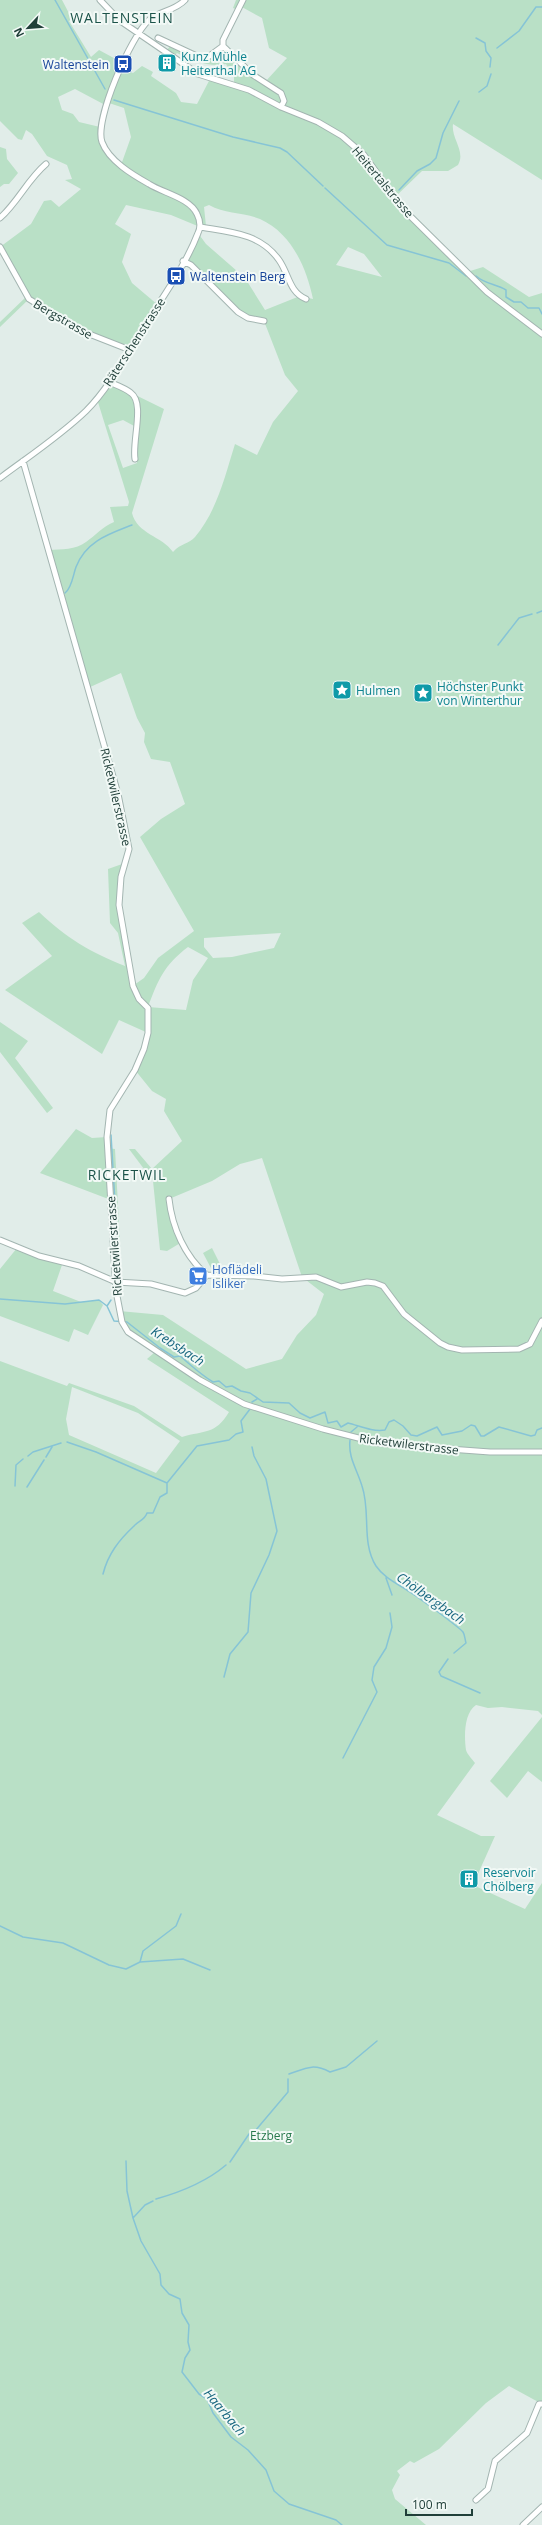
<svg xmlns="http://www.w3.org/2000/svg" width="542" height="2525" font-family="'Open Sans',sans-serif">
  <style>
    .green { fill: #b9e0c6; fill-rule: evenodd }
    .lines { fill: none; stroke-linecap: round; stroke-linejoin: round }
    .stream { stroke: #86c4d6; stroke-width: 1.5 }
    .minor-casing { stroke: #a3b5b1; stroke-width: 7 }
    .minor { stroke: #fff; stroke-width: 5 }
    .labels { text-anchor: middle; dominant-baseline: central; stroke-width: 4; stroke-linejoin: round; paint-order: stroke }
    .culture-label { font-size: 12px; fill: #0d838f; stroke: #f2f9f6; text-anchor: start }
    .transit-label { font-size: 12px; fill: #164399; stroke: #f2f9f6; text-anchor: end }
    .street-label { font-size: 12px; fill: #203f39; stroke: #f2f9f6 }
    .shop-label { font-size: 12px; fill: #366cbe; stroke: #f2f9f6; text-anchor: start }
    .park-label { font-size: 12px; fill: #28794d; stroke: #f2f9f6 }
    .water-label { font-size: 13px; font-style: italic; fill: #16667f; stroke: #f2f9f6 }
    .quarter-label { font-size: 14px; letter-spacing: 1px; fill: #1b5349; stroke: #f2f9f6 }
  </style>
  <rect width="100%" height="100%" fill="#e1ede9"/>
  <path class="green" d="M0,0H62L72,19L69,21L91,57L99,50L123,63L121,68L133,73L142,66L153,72L151,76L176,93L181,102L197,104L210,79L234,84V77L226,64C211,68 191,60 177,53L174,56L167,50L171,45L201,58L223,46L265,82L287,58L269,48L262,18L240,6L238,10L233,8L236,0H542V180L453,124C451,139 466,151 458,165L448,171H422L394,198L467,272L483,267L529,297L542,293V1715L538,1711L502,1707L488,1708L476,1705C464,1713 464,1736 466,1750C467,1754 472,1759 475,1763L437,1815L481,1836H495L473,1885L525,1909L542,1883V2404L509,2386L486,2403L439,2449L414,2463L410,2461L397,2471L400,2475L392,2490L395,2499L426,2525H0V1361L67,1386L69,1383L134,1406L182,1437C205,1430 215,1435 229,1412L147,1359L155,1352L128,1332L119,1311L163,1315L246,1369L282,1359L297,1335L316,1315L324,1294L302,1277L262,1158L240,1164L212,1181L169,1199L182,1242L167,1251L160,1250L153,1181L129,1149H135L152,1169L182,1141L164,1111L166,1099L152,1091L135,1070L148,1033L119,1020L102,1054L5,990L52,956L22,923L39,912C68,939 88,951 125,966L118,933L110,923L108,869L125,863L119,890L134,985L144,978L158,958L194,931L140,837L161,819L185,804L170,762L151,759L144,742L145,733L137,718L121,673L88,688L49,550C61,549 76,550 86,542C96,535 102,527 114,522L110,507L128,506L129,502L97,399L109,382L164,409L132,513C137,534 162,536 173,552C181,543 189,544 195,537C217,511 225,476 235,444L257,455L273,422L298,391L285,375L264,321L248,318L183,261L198,233L206,244L245,278L265,310L300,296L313,299C306,266 291,233 260,219C243,212 225,214 209,205L204,207L206,226L200,227L171,215L126,205L115,224L131,234L122,262L132,283L158,305L130,350L95,338L29,299L0,327V322L27,296L2,253L0,254V247L31,224L44,201L51,200L59,207L81,189L65,180L72,179L67,165L47,156L32,134L26,130L22,140L18,139L0,121ZM75,89L107,106L109,103L124,108L131,137L121,165L103,143L100,127L79,122L73,114L62,110L58,97ZM348,247L364,254L382,277L336,265ZM123,420L136,427L137,463L123,468L108,425ZM281,933L274,948L232,957L213,958L204,947V938ZM188,947L208,958L193,980L186,1010L148,1007C158,980 164,965 188,947ZM72,1387L138,1413L180,1441L156,1473L69,1435L66,1419Z
    M0,147L6,149L7,159L18,173L9,184H4L0,187Z
    M0,1022L28,1041L15,1058L53,1108L47,1113L0,1052Z
    M76,1129L92,1138L107,1137V1148L115,1149L120,1243H113L111,1200L40,1173Z
    M17,1248L63,1262L53,1291L81,1302L99,1300L103,1305L88,1335L74,1329L69,1342L0,1316V1269Z
    M212,1248L221,1266L212,1270L203,1253Z
    M542,1717V1782L528,1771L507,1798L490,1781Z"/>
  <g class="lines">
    <path class="stream" d="M55,0L105,89
      M476,38L485,43L486,51L491,58L490,67
      M497,48L519,31L536,7H542
      M479,92L487,86L491,74
      M114,100L233,137L280,148L287,152L323,186
      M325,188L387,245L449,263L466,276
      M399,190L417,171L430,164L436,158L443,133L459,101
      M476,276C485,284 496,284 506,290V297L514,302H521L528,308H539L542,314
      M65,593C72,588 73,575 76,567C86,541 109,534 132,525
      M537,613L542,611
      M498,645L519,618L532,614
      M111,1135L117,1237
      M0,1299L65,1304L99,1300L107,1306L114,1321L127,1322L160,1348L174,1357L180,1356C192,1366 200,1374 213,1382L219,1381L226,1387L232,1386L241,1391L250,1393L263,1402L289,1403L300,1413L310,1418L325,1412L328,1423L337,1421L341,1427L348,1423C360,1426 372,1432 385,1430L389,1422L394,1420L403,1426L411,1435L417,1436L437,1427L442,1435L462,1431L471,1425L475,1426L481,1436H484L499,1427L531,1436L535,1435L537,1430L542,1428
      M107,1306L111,1300
      M252,1402L257,1399
      M351,1432L357,1427
      M350,1440C348,1458 357,1469 362,1486C371,1512 361,1542 376,1566C384,1578 398,1584 410,1592C417,1596 460,1628 463,1632C465,1635 465,1640 466,1643L454,1653
      M67,1442L96,1452L167,1483L197,1446L229,1440L236,1434L243,1432L241,1421L250,1409
      M28,1456L33,1452L61,1443
      M46,1457L52,1447
      M15,1486L16,1465L23,1459
      M27,1487L44,1460
      M103,1574C108,1554 119,1540 134,1526C138,1521 145,1520 147,1513H153L160,1497L167,1493V1483
      M386,1578L392,1595
      M448,1659L439,1672L441,1676L480,1693
      M224,1677L230,1654L248,1632L251,1593L269,1555L277,1531L266,1479L254,1456L252,1447
      M343,1758L377,1692L372,1680L374,1667L386,1648L392,1627L390,1613
      M0,1926L23,1937L63,1943L109,1965L126,1969L140,1962L183,1959L210,1970
      M140,1962L143,1951L176,1926L181,1914
      M289,2074C306,2068 313,2063 330,2072L346,2067L377,2041
      M126,2161L127,2191L133,2218L141,2241L160,2274L161,2285L169,2294L180,2299L182,2313L189,2325L188,2342L190,2350L185,2358L182,2372L199,2394L207,2399L213,2413L231,2437L248,2450L266,2470L274,2491L289,2504L336,2520L342,2525
      M230,2162L249,2134L255,2131L288,2092V2079
      M156,2199C181,2192 206,2182 226,2165
      M133,2218L145,2205L153,2201"/>
    <defs>
      <path id="minor" d="M100,0L119,20L198,74L249,90L281,107L318,122L342,136L364,155L403,209L487,292L542,334
        M158,38L201,58L208,57L223,46
        M223,46L253,75L281,93L284,101L281,107
        M223,46V40L243,0
        M0,218C18,202 28,179 46,164
        M200,227C230,232 260,233 279,260C289,274 289,292 306,299
        M0,247L29,299L79,330L130,350
        M183,261L191,265L238,312L248,318L264,321
        M109,382C116,385 125,388 131,393C145,403 132,441 135,459
        M23,461L118,794L129,849L121,877L119,905L133,986L139,999L148,1008V1033L144,1049L135,1070L110,1110L107,1137L116,1291L122,1322L128,1332L200,1380L244,1404L323,1429L378,1443L422,1447L490,1452H542
        M0,478C28,457 60,436 86,411C109,388 125,357 142,330C161,299 185,267 198,233C201,227 200,220 197,214C190,198 163,193 149,184C133,175 109,161 102,142C94,120 131,36 149,20C159,11 175,11 185,0
        M169,1199C172,1227 185,1257 207,1275
        M0,1240L39,1256L79,1266L116,1282L151,1284L185,1293L196,1288L207,1275
        M207,1275L254,1276L282,1279L316,1277L341,1287L367,1282L375,1283L383,1286L404,1314L440,1343L448,1347L462,1350L519,1349L530,1344L542,1321
        M476,2500L488,2489L495,2461L527,2433L539,2404H542
        M523,2525L542,2507"/>
    </defs>
    <use href="#minor" class="minor-casing"/>
    <use href="#minor" class="minor"/>
  </g>
  <defs>
    <symbol id="building-square" viewBox="-11 -11 22 22"><rect x="-9" y="-9" width="18" height="18" rx="4" fill="#0f9aa8" stroke="#f2f9f6"/><path d="M-4-6H4V6H1V3H-1V6H-4ZM-2.5-4.3h1.7v1.8h-1.7ZM.8-4.3h1.7v1.8H.8ZM-2.5-1h1.7V.8h-1.7ZM.8-1h1.7V.8H.8Z" fill="#fff"/></symbol>
    <symbol id="bus-square" viewBox="-11 -11 22 22"><rect x="-9" y="-9" width="18" height="18" rx="4" fill="#1a4fb4" stroke="#f2f9f6"/><path d="M-5-6H5V4H4V6H2V4H-2V6H-4V4H-5ZM-3.5-4V0h7V-4ZM-3.5 1.2v1.5H-2V1.2ZM2 1.2v1.5H3.5V1.2Z" fill="#fff"/></symbol>
    <symbol id="sight-square" viewBox="-11 -11 22 22"><rect x="-9" y="-9" width="18" height="18" rx="4" fill="#0f9aa8" stroke="#f2f9f6"/><path d="M0-6L1.8-2.2L6-1.7L2.9 1.2L3.7 5.4L0 3.3L-3.7 5.4L-2.9 1.2L-6-1.7L-1.8-2.2Z" fill="#fff"/></symbol>
    <symbol id="supermarket-square" viewBox="-11 -11 22 22"><rect x="-9" y="-9" width="18" height="18" rx="4" fill="#3f7fe0" stroke="#f2f9f6"/><path d="M-6-5.5h2.5l.6 2H6L4.5 2H-2.5L-4.4-4H-6ZM-1.5 3.2a1.3 1.3 0 1 0 .1 0ZM3 3.2a1.3 1.3 0 1 0 .1 0Z" fill="#fff"/></symbol>
  </defs>
  <g fill-rule="evenodd">
    <use href="#building-square" x="156" y="52" width="22" height="22"/>
    <use href="#bus-square" x="112" y="53" width="22" height="22"/>
    <use href="#bus-square" x="165" y="265" width="22" height="22"/>
    <use href="#sight-square" x="331" y="679" width="22" height="22"/>
    <use href="#sight-square" x="412" y="682" width="22" height="22"/>
    <use href="#supermarket-square" x="187" y="1265" width="22" height="22"/>
    <use href="#building-square" x="458" y="1868" width="22" height="22"/>
  </g>
  <g class="labels">
    <g class="culture-label">
      <text x="181" y="56">Kunz Mühle<tspan x="181" dy="14">Heiterthal AG</tspan></text>
      <text x="437" y="686">Höchster Punkt<tspan x="437" dy="14">von Winterthur</tspan></text>
      <text x="356" y="690">Hulmen</text>
      <text x="483" y="1872">Reservoir<tspan x="483" dy="14">Chölberg</tspan></text>
    </g>
    <g class="transit-label">
      <text x="109" y="64">Waltenstein</text>
      <text x="190" y="276" text-anchor="start">Waltenstein Berg</text>
    </g>
    <g class="street-label">
      <text transform="translate(383 182) rotate(50)">Heitertalstrasse</text>
      <text transform="translate(63 319) rotate(30)">Bergstrasse</text>
      <text transform="translate(134 342) rotate(-57)">Räterschenstrasse</text>
      <text transform="translate(116 797) rotate(77)">Ricketwilerstrasse</text>
      <text transform="translate(114 1246) rotate(-94)">Ricketwilerstrasse</text>
      <text transform="translate(409 1444) rotate(7)">Ricketwilerstrasse</text>
    </g>
    <g class="shop-label">
      <text x="212" y="1269">Hoflädeli<tspan x="212" dy="14">Isliker</tspan></text>
    </g>
    <g class="park-label">
      <text x="271" y="2135">Etzberg</text>
    </g>
    <g class="water-label">
      <text transform="translate(178 1346) rotate(33)">Krebsbach</text>
      <text transform="translate(431 1598) rotate(35)">Chölbergbach</text>
      <text transform="translate(225 2412) rotate(50)">Haarbach</text>
    </g>
    <g class="quarter-label">
      <text x="122" y="17">WALTENSTEIN</text>
      <text x="127" y="1174">RICKETWIL</text>
    </g>
  </g>
  <g transform="translate(28 28) rotate(244)" stroke="#f2f9f6" stroke-width="3" paint-order="stroke">
  <path d="M0-3L7 15L0 10L-7 15Z" fill="#203f39"/>
  <text y="-6" font-size="11" font-weight="bold" text-anchor="middle" fill="#203f39">N</text>
  </g>
  <path d="M406 2509v6h66v-6" fill="none" stroke="#203f39" stroke-width="2"/>
  <text x="412" y="2509" font-size="12" fill="#203f39" stroke="#f2f9f6" stroke-width="3" paint-order="stroke">100 m</text>
</svg>
